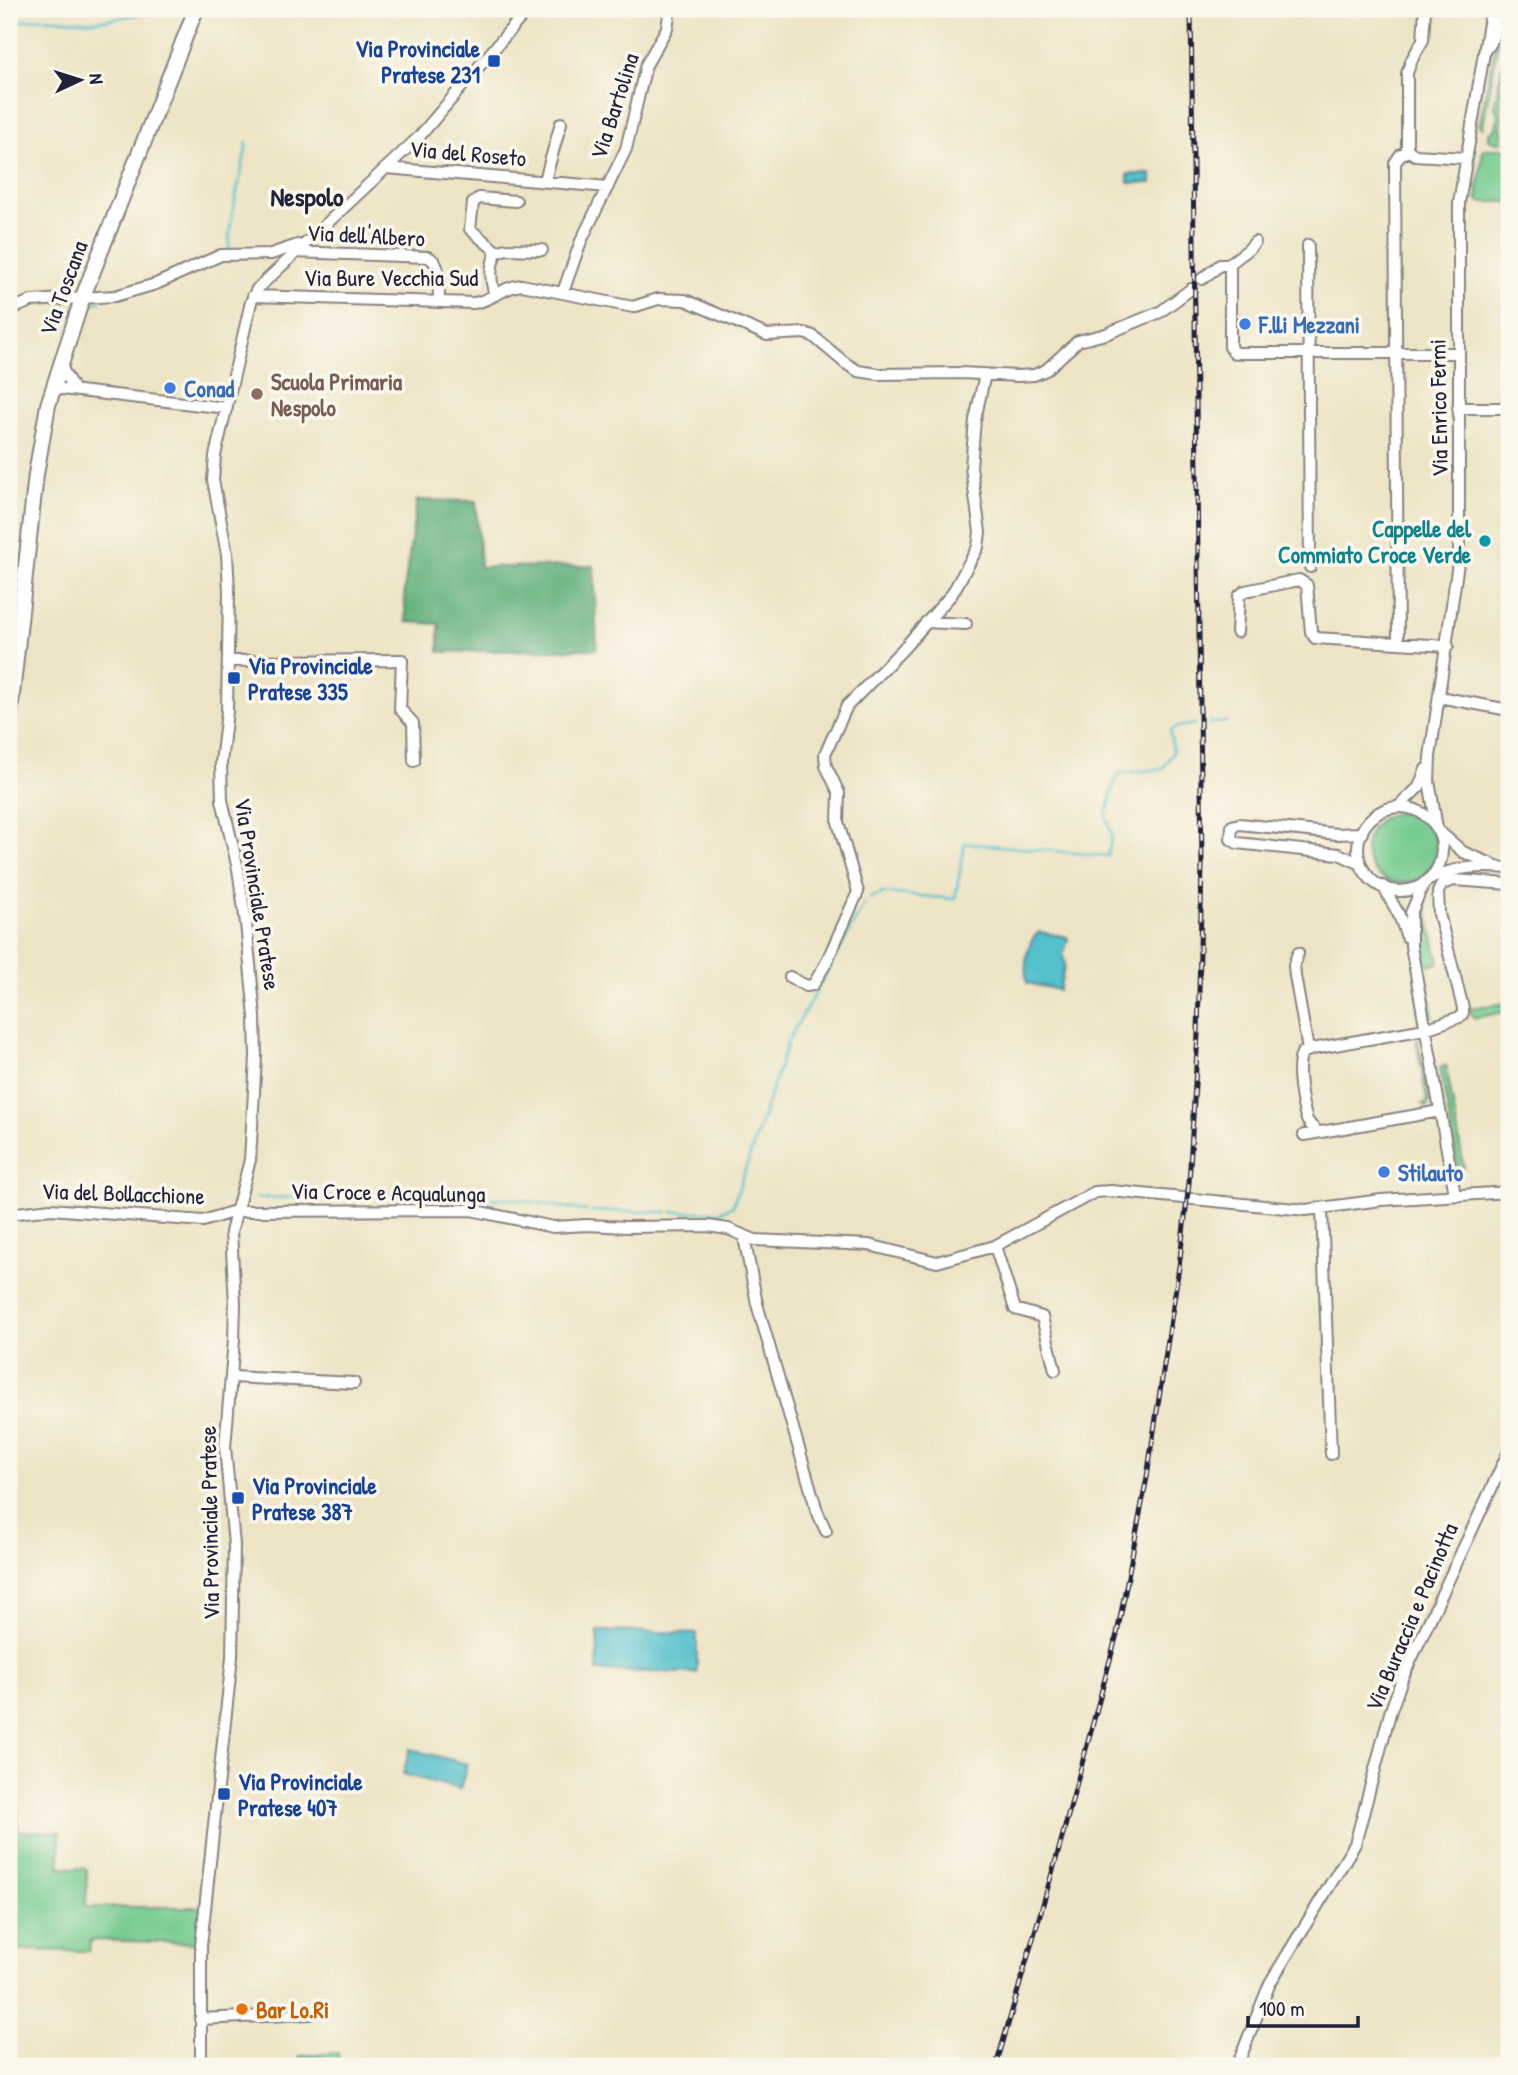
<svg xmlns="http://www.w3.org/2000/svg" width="1518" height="2075" font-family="'Patrick Hand',sans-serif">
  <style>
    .green { fill: #74cb8f; stroke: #4b7665; stroke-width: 2 }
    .forest { fill: #5faf7a; stroke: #40685a; stroke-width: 2 }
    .water { fill: #53c0cc; stroke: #3a7184; stroke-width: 2 }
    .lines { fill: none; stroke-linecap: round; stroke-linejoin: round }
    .stream { stroke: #53c0cc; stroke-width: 2.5 }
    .minor-casing { stroke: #888380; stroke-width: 14 }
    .major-casing { stroke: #888380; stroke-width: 18 }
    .minor { stroke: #fff; stroke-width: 10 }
    .major { stroke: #fff; stroke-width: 14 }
    .rail-casing { stroke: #22223b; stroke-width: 5 }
    .rail { stroke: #fbf7ec; stroke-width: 2.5; stroke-dasharray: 8; stroke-linecap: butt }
    .transit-dot { fill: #1a4fb4; stroke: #fbf7ec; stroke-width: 2.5 }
    .shop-dot { fill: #3f7fe0; stroke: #fbf7ec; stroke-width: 2.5 }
    .education-dot { fill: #8d6e63; stroke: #fbf7ec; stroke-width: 2.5 }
    .culture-dot { fill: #0f9aa8; stroke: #fbf7ec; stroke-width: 2.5 }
    .food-dot { fill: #e8710a; stroke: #fbf7ec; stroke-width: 2.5 }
    .labels { text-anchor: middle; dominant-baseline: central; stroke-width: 7; stroke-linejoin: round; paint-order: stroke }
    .transit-label { font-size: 23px; font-weight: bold; fill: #164399; stroke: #fbf7ec; text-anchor: start }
    .street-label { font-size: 23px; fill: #22223b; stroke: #fbf7ec }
    .shop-label { font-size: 23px; font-weight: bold; fill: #366cbe; stroke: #fbf7ec; text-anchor: start }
    .education-label { font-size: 23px; font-weight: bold; fill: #785e54; stroke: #fbf7ec; text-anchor: start }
    .culture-label { font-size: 23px; font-weight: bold; fill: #0d838f; stroke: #fbf7ec; text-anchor: end }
    .food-label { font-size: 23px; font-weight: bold; fill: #c56008; stroke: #fbf7ec; text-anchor: start }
    .quarter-label { font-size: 26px; font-weight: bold; fill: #22223b; stroke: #fbf7ec }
  </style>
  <rect width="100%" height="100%" fill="#fbf7ec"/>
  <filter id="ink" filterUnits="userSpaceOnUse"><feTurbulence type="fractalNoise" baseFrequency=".0143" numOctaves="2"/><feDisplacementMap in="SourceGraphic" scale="14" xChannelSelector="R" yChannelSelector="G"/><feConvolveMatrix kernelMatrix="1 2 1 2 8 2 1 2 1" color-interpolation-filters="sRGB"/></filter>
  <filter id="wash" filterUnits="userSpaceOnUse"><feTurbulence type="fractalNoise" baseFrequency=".00686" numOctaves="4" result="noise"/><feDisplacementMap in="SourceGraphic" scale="28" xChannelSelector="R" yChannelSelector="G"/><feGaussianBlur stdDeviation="1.57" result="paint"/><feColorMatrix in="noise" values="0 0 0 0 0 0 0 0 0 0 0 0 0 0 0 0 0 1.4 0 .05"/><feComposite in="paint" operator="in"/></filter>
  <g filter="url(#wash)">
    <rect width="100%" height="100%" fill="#ede4c5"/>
    <path class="green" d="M1509,18V24L1502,31L1499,40L1483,127L1479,126L1497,35Z
      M1503,62L1505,75L1500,80L1502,142H1493L1489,139V133L1496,128L1498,113L1494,106Z
      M1483,149H1509V202H1479V198H1477Z
      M1366 848a35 35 0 1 1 70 0a35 35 0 1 1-70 0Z
      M1425,902L1439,963L1424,967L1433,1016H1430C1424,984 1408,934 1420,903Z
      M1509,1003V1011L1474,1018L1469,1008Z
      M1416,1039H1418L1430,1101L1427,1107L1422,1104L1427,1102Z
      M1446,1065L1464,1168H1458L1440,1068Z
      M9,1777H18V1831L60,1832V1867L87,1869L86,1907H202L198,1943L91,1940L89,1951L9,1950Z
      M338,2053L340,2066H301L300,2056Z"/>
    <path class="forest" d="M417,500L476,501L480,567L594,566L597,649L439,652V624L406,622L404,590Z"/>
    <path class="water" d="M1128,174H1151V183H1128Z
      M1039,932L1067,937L1068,940L1063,955L1065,964L1059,990L1027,983C1024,967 1026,941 1039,932Z
      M598,1631L697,1633V1673L597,1671Z
      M410,1749L467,1764L460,1789L403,1774Z"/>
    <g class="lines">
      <path class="stream" d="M201,13L243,9
        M9,25C44,12 61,23 95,21C129,19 152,7 188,12
        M229,249C229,212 242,178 247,142
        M87,304L101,302
        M1209,723L1227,722
        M870,898L884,893L955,899L965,843L1108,856L1112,835L1106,815C1112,802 1111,782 1121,773L1162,769L1173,753L1170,731L1177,727L1196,724
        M820,985L865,903
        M256,1198L459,1195L487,1198
        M492,1198L520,1200L587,1211
        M592,1211L667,1212
        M672,1212H720L733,1206L788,1041L817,990"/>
    </g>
  </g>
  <g filter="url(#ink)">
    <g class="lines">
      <defs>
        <path id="minor" d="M1425,9L1423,40L1412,59L1407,73V149L1415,155L1465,158
          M1487,9L1490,17L1497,20L1505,16L1508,9
          M1489,46L1502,19
          M386,168L608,187
          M545,180L561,123
          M1308,245L1310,567
          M294,252L428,257C443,263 438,287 439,301
          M497,252L470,229L473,203L479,198L516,201
          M1228,265L1230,269V347L1234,353H1458
          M1202,279L1220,265H1228L1249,249L1255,242
          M563,292L581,241L626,149L646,65L667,28L670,9
          M495,295C490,280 489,266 497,252L506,249L542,250
          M253,296L474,303C491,301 504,286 522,285L633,307L658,299L685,300L767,335L804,333L813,336L845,363L858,371L878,374L961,373L1017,376L1034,375L1046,370L1078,341L1106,334L1160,312L1191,289
          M9,310L31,301L115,296L156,284L221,255L271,254L298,245
          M60,365L74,390
          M53,388L227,408
          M1458,408H1509
          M926,622L966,624
          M1237,632L1239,596L1245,591L1299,580L1307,585L1311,632L1315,638L1448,646
          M1398,643L1395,163L1401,154L1408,152
          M229,661L402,660L400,709L413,723L414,761
          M1439,697L1509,710
          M1398,807L1419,787L1426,769
          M1358 849a42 42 0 1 1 84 0a42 42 0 1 1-84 0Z
          M1437,828L1429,781L1430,757L1459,556V203L1490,17
          M1441,833L1463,852L1492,864
          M1361,864L1339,854L1237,843L1231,839L1232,826L1239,824L1337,834L1362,833
          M1430,879C1455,866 1482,866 1509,868
          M1424,883L1411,913V946L1455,1195
          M1383,886L1399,915L1407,937
          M1298,953L1294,965L1295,976L1308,1050
          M790,977L806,986L813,985L825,965L858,892L838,822L839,793L826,766L825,754L847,706L903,649L952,594L978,547L980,532L971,467L975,420L985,374
          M1319,1132C1314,1129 1310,1125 1307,1120C1302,1105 1295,1067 1302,1053L1312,1049L1425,1029L1460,1017L1463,1013V1008L1439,914L1438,892L1442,884L1454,880L1509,884
          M1304,1135L1440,1111
          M1322,1208L1331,1454
          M9,1214L51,1209L203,1221L235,1211L471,1210L553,1227L587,1225L627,1227L708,1226L728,1229L755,1240L869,1245L937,1262L995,1246L1095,1192L1111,1191L1306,1210L1381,1200L1509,1192
          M744,1237L757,1304L817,1511L826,1531
          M995,1246L1015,1309L1042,1317L1055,1370
          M231,1377L354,1383
          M200,2019L310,2014
          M201,2066V1946L232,1657L234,1545L225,1447L234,1340L235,1303L231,1232L250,1160L256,1057L255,1017L246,923L238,869L222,800L221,763L227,711L229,591L227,554L213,480L215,456L251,302L257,289L419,137L528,9
          M1237,2066L1270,1983L1355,1844L1390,1713L1402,1679L1509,1451"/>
        <path id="major" d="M9,722L36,474L48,405L82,299L196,9"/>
      </defs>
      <use href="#minor" class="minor-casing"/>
      <use href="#major" class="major-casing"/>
      <use href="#minor" class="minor"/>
      <use href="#major" class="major"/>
      <defs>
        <path id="rail" d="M996,2066L1059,1849L1117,1634L1147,1477L1179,1267L1189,1183L1198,1034L1202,865L1191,9"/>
      </defs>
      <use href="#rail" class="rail-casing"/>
      <use href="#rail" class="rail"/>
    </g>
  </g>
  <g class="transit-dot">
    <rect x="487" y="54" width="14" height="14" rx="3.5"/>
    <rect x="227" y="671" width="14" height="14" rx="3.5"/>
    <rect x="231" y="1491" width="14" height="14" rx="3.5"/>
    <rect x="217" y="1787" width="14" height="14" rx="3.5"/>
  </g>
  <g class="shop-dot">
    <circle cx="1245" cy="324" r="7"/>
    <circle cx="170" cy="388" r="7"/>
    <circle cx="1384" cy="1172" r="7"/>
  </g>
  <circle class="education-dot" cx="257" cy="394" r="7"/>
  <circle class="culture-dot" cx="1485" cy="541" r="7"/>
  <circle class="food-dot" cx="242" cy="2009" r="7"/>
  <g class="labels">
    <g class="transit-label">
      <text x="480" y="48" text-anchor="end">Via Provinciale<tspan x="480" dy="26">Pratese 231</tspan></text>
      <text x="248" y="665">Via Provinciale<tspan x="248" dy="26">Pratese 335</tspan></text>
      <text x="252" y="1485">Via Provinciale<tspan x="252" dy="26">Pratese 387</tspan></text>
      <text x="238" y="1781">Via Provinciale<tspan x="238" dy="26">Pratese 407</tspan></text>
    </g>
    <g class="street-label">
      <text transform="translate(614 106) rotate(-72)">Via Bartolina</text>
      <text transform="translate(468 153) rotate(5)">Via del Roseto</text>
      <text transform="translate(366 235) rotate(3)">Via dell'Albero</text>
      <text x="391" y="277">Via Bure Vecchia Sud</text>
      <text transform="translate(63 288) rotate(-70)">Via Toscana</text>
      <text transform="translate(1438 408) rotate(-91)">Via Enrico Fermi</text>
      <text transform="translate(258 894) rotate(81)">Via Provinciale Pratese</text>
      <text transform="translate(388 1192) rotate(1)">Via Croce e Acqualunga</text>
      <text transform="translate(123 1193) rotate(2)">Via del Bollacchione</text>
      <text transform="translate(209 1523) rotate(-91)">Via Provinciale Pratese</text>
      <text transform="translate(1411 1617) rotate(-67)">Via Buraccia e Pacinotta</text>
    </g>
    <g class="shop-label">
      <text x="1259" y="324">F.lli Mezzani</text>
      <text x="184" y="388">Conad</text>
      <text x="1398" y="1172">Stilauto</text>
    </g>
    <g class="education-label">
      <text x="271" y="381">Scuola Primaria<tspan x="271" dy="26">Nespolo</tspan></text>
    </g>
    <g class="culture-label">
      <text x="1471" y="528">Cappelle del<tspan x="1471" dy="26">Commiato Croce Verde</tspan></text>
    </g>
    <g class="food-label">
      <text x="256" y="2009">Bar Lo.Ri</text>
    </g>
    <g class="quarter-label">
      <text x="307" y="196">Nespolo</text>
    </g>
  </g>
  <rect width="1518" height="2075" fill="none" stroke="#fbf7ec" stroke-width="35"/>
  <g transform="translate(80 80) rotate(86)" stroke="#fbf7ec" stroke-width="5" paint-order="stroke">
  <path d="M0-5L12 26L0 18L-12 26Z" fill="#22223b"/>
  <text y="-10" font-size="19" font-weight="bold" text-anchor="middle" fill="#22223b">N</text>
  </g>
  <path d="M1248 2016v10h110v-10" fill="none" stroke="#22223b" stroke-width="3.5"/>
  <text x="1259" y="2016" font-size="21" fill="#22223b" stroke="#fbf7ec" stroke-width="5" paint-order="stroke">100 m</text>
</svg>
